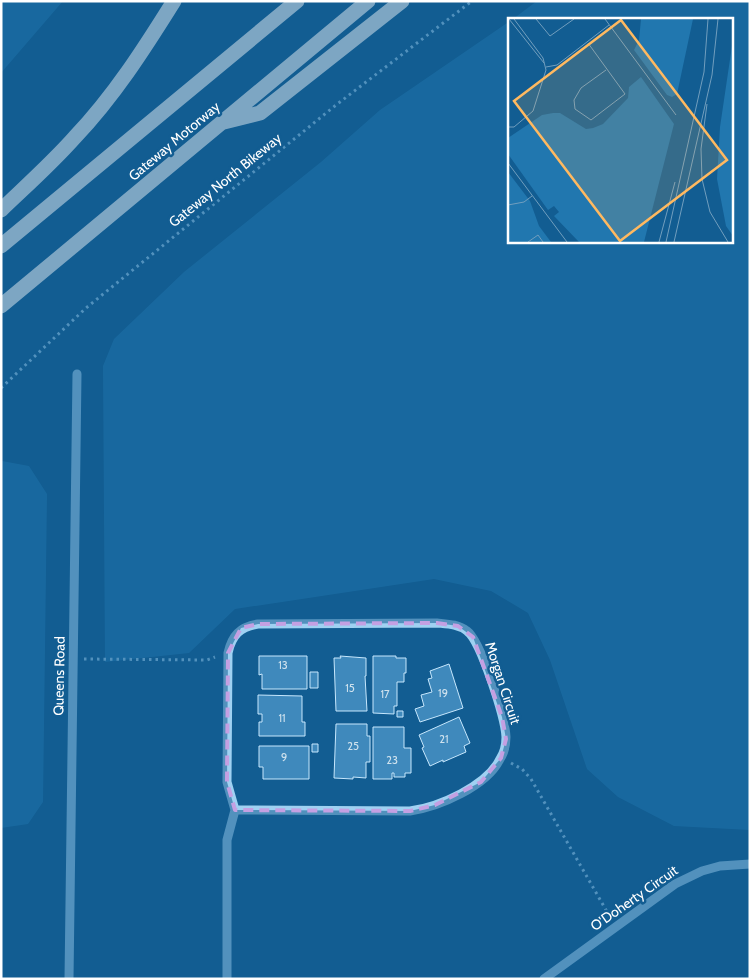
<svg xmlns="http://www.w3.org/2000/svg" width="751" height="980" font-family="Cabin,sans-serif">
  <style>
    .green { fill: #2177af }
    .building { fill: #3f89bc; stroke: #c6e7fd }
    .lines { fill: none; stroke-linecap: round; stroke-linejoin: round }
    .path { stroke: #9fd1f2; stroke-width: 3; stroke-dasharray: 2.5 4; stroke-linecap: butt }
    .minor { stroke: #9fd1f2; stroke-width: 9 }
    .highway { stroke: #fff; stroke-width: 15 }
    .marked { fill: none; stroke: #c4a0e2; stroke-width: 4; stroke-dasharray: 10 6; stroke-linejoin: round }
    .labels { text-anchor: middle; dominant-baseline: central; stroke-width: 5; stroke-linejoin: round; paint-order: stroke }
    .number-label { font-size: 11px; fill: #cfe2ee }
    .street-label { font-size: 14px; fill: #fff; stroke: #125d92 }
    .inset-road { fill: none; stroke: #719ebe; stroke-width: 1 }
    .view { fill: #ffb960; fill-opacity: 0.15; stroke: #ffb960; stroke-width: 2.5 }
    .inset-edge { fill: none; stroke: #fff; stroke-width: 2.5 }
  </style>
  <rect width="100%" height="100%" fill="#125d92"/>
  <path class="green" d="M1,1H63L1,73Z
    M537,1H750V830L674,826L618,797L587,769L550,660L528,613L491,591L434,579L235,609L189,653L105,662L103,366L114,339L184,272L321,162L380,110L510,21V241H732V19H513Z
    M2,461L29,466L47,494L43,802L28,824L1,828Z"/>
  <path class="building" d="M259,656H307V689H262V674L259,675Z
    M340,656L366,658V676H365L367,711H336L334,658H341Z
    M373,656H396V658H406V673H404V682H397V706H394V714L373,713Z
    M449,664L463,708L420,722L415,709L424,706L421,695L432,692L428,679L432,678L430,671Z
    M310,672H318V688H310Z
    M258,695L302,696V722H305V736H259V722H262V714H258Z
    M397,711H403V717H397Z
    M459,717L470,743L464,746L466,752L443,762V760L430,766L422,748L424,747L419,735Z
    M336,724H367V736H370V762H366V778L353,777V779L334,778Z
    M373,727H404V748H411V773H405V777H394V773H392V779H373Z
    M312,744H318V752H312Z
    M259,746H309V779H263V767H259Z"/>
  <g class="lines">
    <path class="path" d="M1,388L86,308L336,105L472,1
      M84,659L207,660L215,657
      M511,763L522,769L531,779L610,917"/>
    <path class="minor" d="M69,979L77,374
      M227,979V840L235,810L227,782L228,653C232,635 240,627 258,624L437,623C447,624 458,624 467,631C481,641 505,718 506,737C506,744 504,753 500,759C487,786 439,807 410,811L235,810
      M544,979L675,884L702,871L720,866L750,864"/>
    <path class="highway" d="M224,122L260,113L402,1
      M1,210C26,186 52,163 75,137C114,96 144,49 174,1
      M1,246L297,1
      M1,306L368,1"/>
  </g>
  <path d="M0 0H751V980H0ZM437,623L458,626L473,637L502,717L506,739L501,758L481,782L435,805L410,811L235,810L227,782L228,653L241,628L258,624Z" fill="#125d92" fill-opacity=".55" fill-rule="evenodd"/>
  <path class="marked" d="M437,623L458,626L473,637L502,717L506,739L501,758L481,782L435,805L410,811L235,810L227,782L228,653L241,628L258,624Z"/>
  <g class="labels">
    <g class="number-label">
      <text x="283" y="665">13</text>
      <text x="350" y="688">15</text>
      <text x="443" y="693">19</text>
      <text x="385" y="694">17</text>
      <text x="282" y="718">11</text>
      <text x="444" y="739">21</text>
      <text x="353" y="746">25</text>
      <text x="284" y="757">9</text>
      <text x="392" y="760">23</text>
    </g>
    <g class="street-label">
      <text transform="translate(174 141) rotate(-40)">Gateway Motorway</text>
      <text transform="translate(225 180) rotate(-39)">Gateway North Bikeway</text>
      <text transform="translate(59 676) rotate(-89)">Queens Road</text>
      <text transform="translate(503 683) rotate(72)">Morgan Circuit</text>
      <text transform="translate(634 898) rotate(-35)">O'Doherty Circuit</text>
    </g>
  </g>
  <g transform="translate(508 18)">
    <rect width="225" height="225" fill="#125d92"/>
    <path d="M133,1H185L169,76L164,79L159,77L126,32L131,22ZM225,21V218L218,208L209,161L212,109ZM133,59L166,106L136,224H71L46,198L51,194L46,188L40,192L0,136V120L34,97L45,95H52L78,111L85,110L95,106L120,80L121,69ZM0,154L22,183L31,208L43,224H0Z" fill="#2177af"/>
    <path class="inset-road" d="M1,1L36,45M28,1L42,18L66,1M97,1L168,97M80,25L117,76L83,102L67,91L66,82L73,70L98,52M38,49L49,47L101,7M199,86L193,131L194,161L202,194L220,224M0,109H6L25,93L38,52L35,40L6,1M0,145L59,224M0,187L16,184L24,178M20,224L30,217L35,224M151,224L167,164M158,224L196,54L200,1M166,224L204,57L210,1"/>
    <path class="view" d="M113,2L219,142L112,223L6,83Z"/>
    <rect width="225" height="225" class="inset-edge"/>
  </g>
  <rect width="751" height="980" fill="none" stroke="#ffffff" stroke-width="5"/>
</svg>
